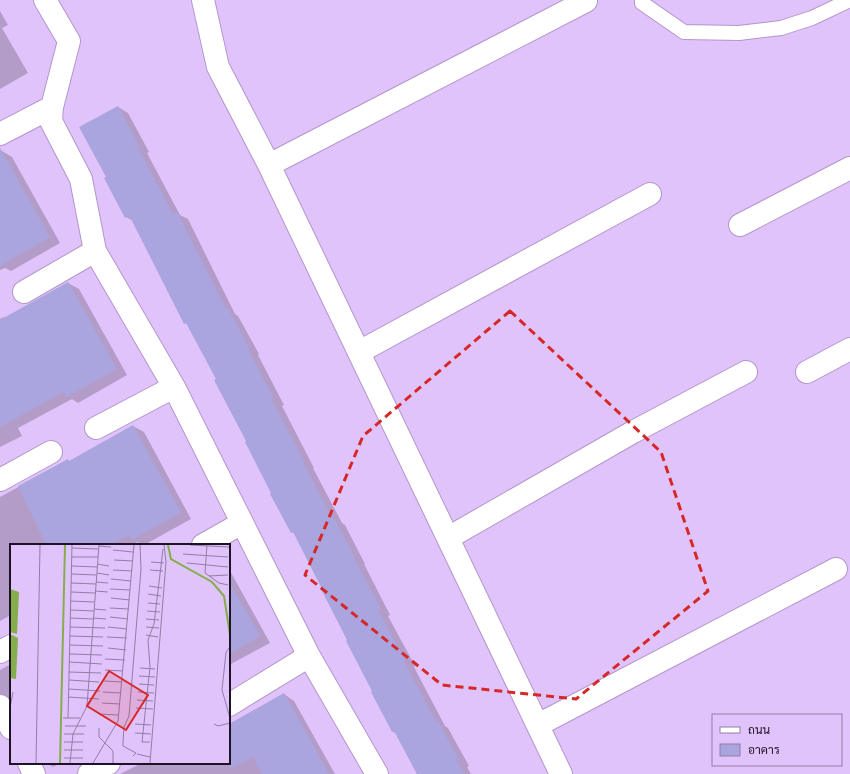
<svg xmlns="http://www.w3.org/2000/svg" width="850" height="774" font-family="'Libre Baskerville',Sarabun,serif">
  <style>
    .shadow { fill: #0003 }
    .building { fill: #aaa5de }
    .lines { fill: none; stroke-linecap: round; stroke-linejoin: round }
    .service-casing { stroke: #b296cb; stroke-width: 16 }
    .minor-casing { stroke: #b296cb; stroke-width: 24 }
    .service { stroke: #fff; stroke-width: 14 }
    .minor { stroke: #fff; stroke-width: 22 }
    .marked { fill: none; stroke: #d62828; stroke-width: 3; stroke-dasharray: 8 5; stroke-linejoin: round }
    .inset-river { fill: none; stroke: #84ae4b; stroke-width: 2 }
    .inset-road { fill: none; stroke: #937da6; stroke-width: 1 }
    .view { fill: #d62828; fill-opacity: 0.15; stroke: #d62828; stroke-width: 2 }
    .inset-edge { fill: none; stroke: #1e1326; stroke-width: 2 }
  </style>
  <rect width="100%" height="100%" fill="#e1c3fb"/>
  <path class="shadow" d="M0,11L8,25L2,28L28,73L0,89Z
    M118,107L128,113L149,152L147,153L180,215L188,219L235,314L238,316L259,354L258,355L284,405L282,406L314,468H313L342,523L345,525L365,564H364L390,615L388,616L415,666L414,667L445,726L448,728L469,766L467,767L471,774H417L397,734L392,731L323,589L295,534L292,532L217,380L189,325L185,323L133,221L126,217Z
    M2,151L12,157L60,243L11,271L5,268L0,270V152Z
    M68,283L79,289L127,375L78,403L72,399L18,428L22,436L0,447V319L4,317L6,318Z
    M133,426L144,432L191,519L144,545L137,542L132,545H11V615L0,621V497L68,460L70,462Z
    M229,569L270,643L229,665Z
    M11,664V699L8,700L0,695V670Z
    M284,694L294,701L335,774H120L142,763H229V726Z
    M47,763H60L53,767Z"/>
  <path class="building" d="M118,106L139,146H137L173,214L177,212L226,309L228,308L249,348L248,349L274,399L272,400L304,461L303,462L332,518H334L355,558H354L381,609L378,610L405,660L404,661L436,722L438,721L459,760L457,761L464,774H417L394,731L392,732L371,692L372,691L346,641L347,640L321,589H322L293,532L291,533L270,494L271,493L245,442L246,441L214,380L216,379L186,323L184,324L129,215L125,218L104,178L106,177L79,127Z
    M0,148L50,237L0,266Z
    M68,282L117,369L67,397L64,392L0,427V320Z
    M133,425L181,512L132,540L129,535L110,545H46L18,486L68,459L69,461Z
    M229,582L260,636L229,654Z
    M284,693L329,774H262L253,757L229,769V724Z"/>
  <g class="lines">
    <defs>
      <path id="service" d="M642,0V3L684,32L739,33L781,28L812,18L850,0"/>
      <path id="minor" d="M45,0L69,41L52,107L51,121L81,179L95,251L174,387L309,656L377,774
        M203,0L218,67L269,165L561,774
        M0,134L52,107
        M269,165L586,1
        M740,225L850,168
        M24,292L95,251
        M359,352L650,194
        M807,372L850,349
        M96,428L174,387
        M0,480L51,452
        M448,538L633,432L746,372
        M203,545L242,523
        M0,652L11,646
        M229,705L309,656
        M0,706L11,728
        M538,725L836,569
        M29,763L34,774
        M89,774L109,763"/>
    </defs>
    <use href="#service" class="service-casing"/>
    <use href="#minor" class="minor-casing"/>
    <use href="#service" class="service"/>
    <use href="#minor" class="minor"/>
  </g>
  <path class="marked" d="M510,311L661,452L708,591L576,699L442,685L305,575L363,436Z"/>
  <g transform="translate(10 544)">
    <rect width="220" height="220" fill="#e1c3fb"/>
    <path d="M0,45L9,48L7,90L0,88ZM0,90L8,94L6,135L0,134Z" fill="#84ae4b"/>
    <path class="inset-river" d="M158,1L161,15L202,38L214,52L220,91M50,219L55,1"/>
    <path class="inset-road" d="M180,1L219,3M197,1L195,29L209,39L218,41M89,2L101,3M62,4L88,5M103,6L123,8M173,10L218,13M62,13H88M104,16L123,17M141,18L154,19M177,19L218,23M87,20L99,22M62,22L87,23M103,26L122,27M140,26L153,27M87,29L99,31M62,30L86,31M199,32L218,31M101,35L121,37M86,38L98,39M61,39L86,40M139,42L152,44M100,45L120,46M85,47L98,48M61,48L85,49M138,50L151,52M101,54L120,56M61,57L84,58M138,59L150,60M100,64L119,65M84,65L96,66M61,66L84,67M137,67L150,68M100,73L118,75M60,74L83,75M83,74L96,75M136,75L149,76M60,83L95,84M98,83L117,85M136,83L149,84M136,91L148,93M60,92L93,93M97,93L117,94M60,101L93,102M220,103L216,108L212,146L220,174M98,104L116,106M60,110L92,111M95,115L115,116M59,118L92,120M130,124L145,125M95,126L113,127M59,128L91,129M129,132L145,133M59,136L89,138M94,137L112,138M129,140L144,141M59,145L90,147M93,148L111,149M128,148L144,149M58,153L89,155M127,156L143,157M92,159L110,160M0,164L3,148M126,164L143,165M89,170L108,171M53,174H70M58,174L62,1M125,180L141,181M204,180L208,182L220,179M55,182H76M89,184V193L103,207V219M125,189L141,190M54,190H74M54,198H73M140,198H132L140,123L138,96L144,80L153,5M54,206H73M127,210L140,213M123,212L126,209L113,202V198L114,183L119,172L131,25L130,1M54,214H73M26,219L30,1M60,219L63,190L77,162L89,1M83,219L108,177L124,1M140,219L156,18L154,1"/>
    <path class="view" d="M99,127L138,151L116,186L77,162Z"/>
    <rect width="220" height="220" class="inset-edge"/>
  </g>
  <rect x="712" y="714" width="130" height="52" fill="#e1c3fb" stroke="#937da6"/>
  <rect x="720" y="727" width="20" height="6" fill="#ffffff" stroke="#937da6"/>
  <text x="748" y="734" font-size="12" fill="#1e1326">ถนน</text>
  <rect x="720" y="744" width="20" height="12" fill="#aaa5de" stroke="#937da6"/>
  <text x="748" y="754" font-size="12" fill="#1e1326">อาคาร</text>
</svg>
